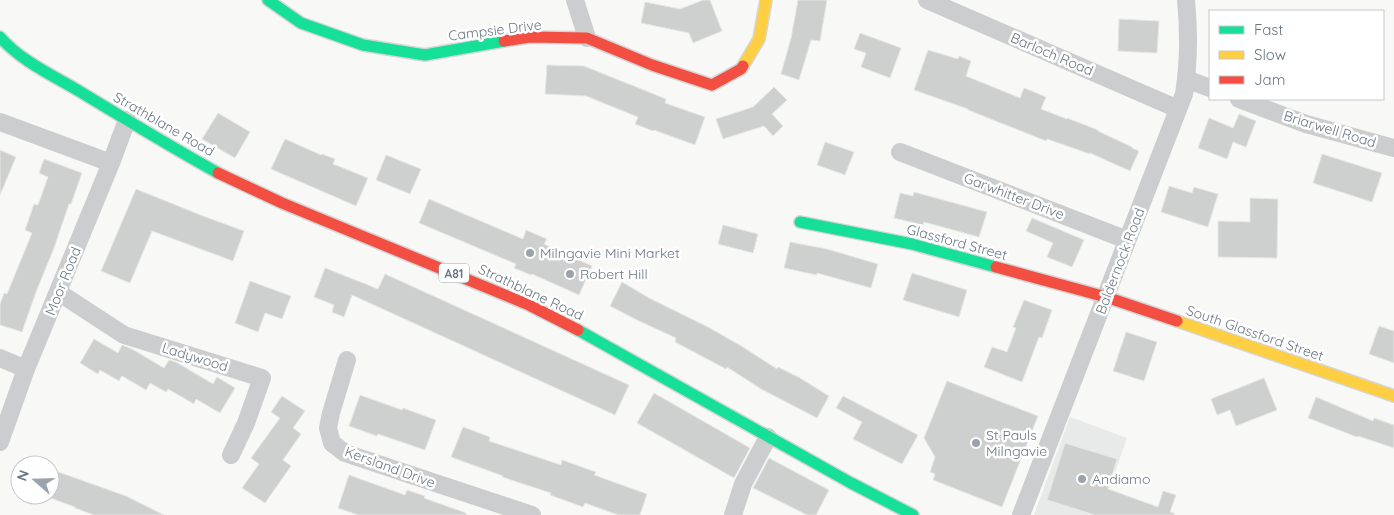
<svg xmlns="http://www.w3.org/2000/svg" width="1394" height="515" font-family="Quicksand,sans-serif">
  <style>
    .built { fill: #e8e9e9 }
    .building { fill: #cecfcf; stroke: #e7e7e6 }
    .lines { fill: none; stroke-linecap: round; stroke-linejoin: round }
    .fast-casing { stroke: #d4d5d6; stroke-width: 14 }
    .slow-casing { stroke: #d4d5d6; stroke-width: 14 }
    .jam-casing { stroke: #d4d5d6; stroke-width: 14 }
    .street { stroke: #cccdce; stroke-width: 18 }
    .fast { stroke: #16e098; stroke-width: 11 }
    .slow { stroke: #ffcf43; stroke-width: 11 }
    .jam { stroke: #f24e42; stroke-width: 11 }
    .poi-dot { fill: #9ba4ad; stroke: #fff; stroke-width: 2 }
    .labels { text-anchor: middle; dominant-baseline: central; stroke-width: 5; stroke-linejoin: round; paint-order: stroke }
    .shield { fill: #fff; stroke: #96a0aa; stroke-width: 1 }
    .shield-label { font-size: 12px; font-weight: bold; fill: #697785 }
    .street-label { font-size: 14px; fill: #697785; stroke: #fff }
    .poi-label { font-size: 14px; fill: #697785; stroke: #fff; text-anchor: start }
  </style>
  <rect width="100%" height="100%" fill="#f8f8f7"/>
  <path class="built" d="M1070,417L1127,438L1100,515H1034Z"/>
  <path class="building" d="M703,0H710L722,31L693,43L689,33L641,23L645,2L680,9Z
    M798,0H827L820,41L811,40L799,80L781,74L791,38Z
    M1119,19L1159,21L1157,53L1118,51Z
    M860,33L901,48L890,78L861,67L866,53L854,49Z
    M928,50L958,59L959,56L971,61L966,76L1020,98L1024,88L1046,97L1041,109L1067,119V118L1098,130V131L1132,147V148L1139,151L1130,171L1090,153V154L1047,139L1046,141L968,110V109L914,90Z
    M547,65L584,66L666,99L665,103L705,117L695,145L654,130L653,131L635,124L638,117L586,96L545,94Z
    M774,87L787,100L772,114L783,126L773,136L764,126L723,139L716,119L753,107Z
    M218,113L250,132L235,158L202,139Z
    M1239,114L1256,121L1246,147L1233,142L1227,159L1198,148L1209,118L1233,128Z
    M285,139L321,155L322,154L335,159L333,164L368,178L356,206L271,169Z
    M825,142L854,152L845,175L817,165Z
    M0,150L16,157L0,195Z
    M1322,154L1382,173L1372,202L1313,183Z
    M386,155L421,169L410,194L376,180Z
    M44,159L82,173L71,204H69L54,248L36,292L22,332L0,325V304L4,293L7,294L32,233L25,230L34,204L38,205L48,177L39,173Z
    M1169,186L1192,193L1194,187L1218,194L1208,227L1161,212Z
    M136,189L203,216L244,231L233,261L152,231L130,283L101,271Z
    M914,192L987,212L979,237L924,222L923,225L894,218L900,193L913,196Z
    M1250,198L1278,199L1277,258L1218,257V221L1250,222Z
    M429,199L523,239L526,230L547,239L544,244L592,266L579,295L532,274L531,275L514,268L516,264L419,223Z
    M1032,218L1084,240L1072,267L1047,257L1053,243L1026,231Z
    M723,225L758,234L753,253L718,244Z
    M790,242L827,249L878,264L871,288L817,273V275L784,268Z
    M325,268L378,289L385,274L629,385L615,415L352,295L344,317L332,312L334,305L314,297Z
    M912,273L967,290L959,317L903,300Z
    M250,281L291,296L282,319L265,313L258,332L235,323Z
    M622,282L649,298L708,327L743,347L777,369L778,367L800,378L829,396L817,418L761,389L727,367L726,369L675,342L676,338L637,320L610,306Z
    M1024,300L1052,310L1042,338L1039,337L1022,382L984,367L992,347L1007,352L1016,328L1013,327Z
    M1379,326L1394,331V363L1369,354Z
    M1126,332L1157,342L1144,381L1113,371Z
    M94,339L118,353L122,345L132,349L164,368L169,360L176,362L213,384L217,377L235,388L220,413L196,399L194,404L168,389L166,392L150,383L146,390L122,376L119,381L100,370L98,374L80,363Z
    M1264,378L1277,410L1236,426L1230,410L1217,415L1211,399Z
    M947,381L1038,416L1002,507L933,480L935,474L930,472L935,457L924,438Z
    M654,393L750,448L734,478L637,423Z
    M360,395L402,410L403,408L436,420L425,450L378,434L377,436L349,426Z
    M282,396L305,411L293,428L301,434L283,460L291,466L265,503L242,488L259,464L251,458L280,418L271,412Z
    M843,396L918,435L902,464L853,439L862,422L836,408Z
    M1316,397L1373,421L1374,418L1394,425V448L1358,436L1357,437L1308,418Z
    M463,427L490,437L489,441L561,465L562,460L596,472L594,475L647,494L640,515H618L585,503L583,507L550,495L551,493L502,477L503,476L451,457Z
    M1065,443L1117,459L1108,489L1158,507L1163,491L1176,495L1170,512L1174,513V515H1095L1047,500Z
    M769,458L829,490L816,515H807L753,488Z
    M50,469L126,496L164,515H94L75,508V507L50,498Z
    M349,475L405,495L407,490L425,496L424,498L466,513V515H358L338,508Z"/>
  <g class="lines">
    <defs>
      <path id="fast" d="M268,0L301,23L363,45L425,55L504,41
        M0,37C21,61 52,75 79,91C125,119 171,147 218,173
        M800,222L912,244L996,267
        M578,330L851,483L913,515"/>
      <path id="slow" d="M743,66L759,39L766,0
        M1177,321L1394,396"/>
      <path id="jam" d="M504,41L530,37L587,38L652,65L712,85L741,69L743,66
        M218,173L282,203L529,305L578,330
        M996,267L1106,297L1177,321"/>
    </defs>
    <use href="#fast" class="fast-casing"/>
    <use href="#slow" class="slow-casing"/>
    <use href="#jam" class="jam-casing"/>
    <path class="street" d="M575,0L587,38
      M927,0L1178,109
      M1186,79L1210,88
      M1239,99L1306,124L1394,148
      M0,122L111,163
      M900,152L1127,240
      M58,292L124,335L262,378L246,423L231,455
      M0,358L26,369
      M347,360L331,413L328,428L332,443L345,453L532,515
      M0,442L26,369L111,163L127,120
      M733,515L743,484L768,437
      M1021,515L1184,94C1189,62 1189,31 1186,0"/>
    <use href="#fast" class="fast"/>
    <use href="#slow" class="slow"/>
    <use href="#jam" class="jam"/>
  </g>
  <g class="poi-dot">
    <circle cx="530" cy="253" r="5"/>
    <circle cx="570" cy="274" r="5"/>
    <circle cx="976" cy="443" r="5"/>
    <circle cx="1082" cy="479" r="5"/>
  </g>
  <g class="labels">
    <rect class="shield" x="439" y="263.5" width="30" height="19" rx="4"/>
    <g class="shield-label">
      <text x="454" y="273">A81</text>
    </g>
    <g class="street-label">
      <text transform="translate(495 30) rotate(-7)">Campsie Drive</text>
      <text transform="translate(1052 54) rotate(23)">Barloch Road</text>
      <text transform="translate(164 124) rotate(30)">Strathblane Road</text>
      <text transform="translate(1330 129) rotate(17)">Briarwell Road</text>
      <text transform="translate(1014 196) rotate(21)">Garwhitter Drive</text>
      <text transform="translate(957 242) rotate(15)">Glassford Street</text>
      <text transform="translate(1120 261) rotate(-69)">Baldernock Road</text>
      <text transform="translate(63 281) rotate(-68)">Moor Road</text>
      <text transform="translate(531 292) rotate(25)">Strathblane Road</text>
      <text transform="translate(1255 333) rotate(19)">South Glassford Street</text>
      <text transform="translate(195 357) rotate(17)">Ladywood</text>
      <text transform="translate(390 467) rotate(20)">Kersland Drive</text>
    </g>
    <g class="poi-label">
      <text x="540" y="253">Milngavie Mini Market</text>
      <text x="580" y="274">Robert Hill</text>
      <text x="986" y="435">St Pauls<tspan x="986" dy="16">Milngavie</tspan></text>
      <text x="1092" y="479">Andiamo</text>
    </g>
  </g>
  <rect x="1209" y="10" width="175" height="90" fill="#ffffff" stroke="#c3c9ce"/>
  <rect x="1219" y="26" width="25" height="8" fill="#16e098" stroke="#c3c9ce"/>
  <text x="1254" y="35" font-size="15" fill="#697785">Fast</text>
  <rect x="1219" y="51" width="25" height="8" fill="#ffcf43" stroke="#c3c9ce"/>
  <text x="1254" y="60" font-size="15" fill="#697785">Slow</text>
  <rect x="1219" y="76" width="25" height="8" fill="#f24e42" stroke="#c3c9ce"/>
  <text x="1254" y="85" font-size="15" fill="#697785">Jam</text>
  <g transform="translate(35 480) rotate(290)"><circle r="24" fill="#ffffff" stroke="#c3c9ce"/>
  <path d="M0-4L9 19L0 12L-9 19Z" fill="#9ba4ad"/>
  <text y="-8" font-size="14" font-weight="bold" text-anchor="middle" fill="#697785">N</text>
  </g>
</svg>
